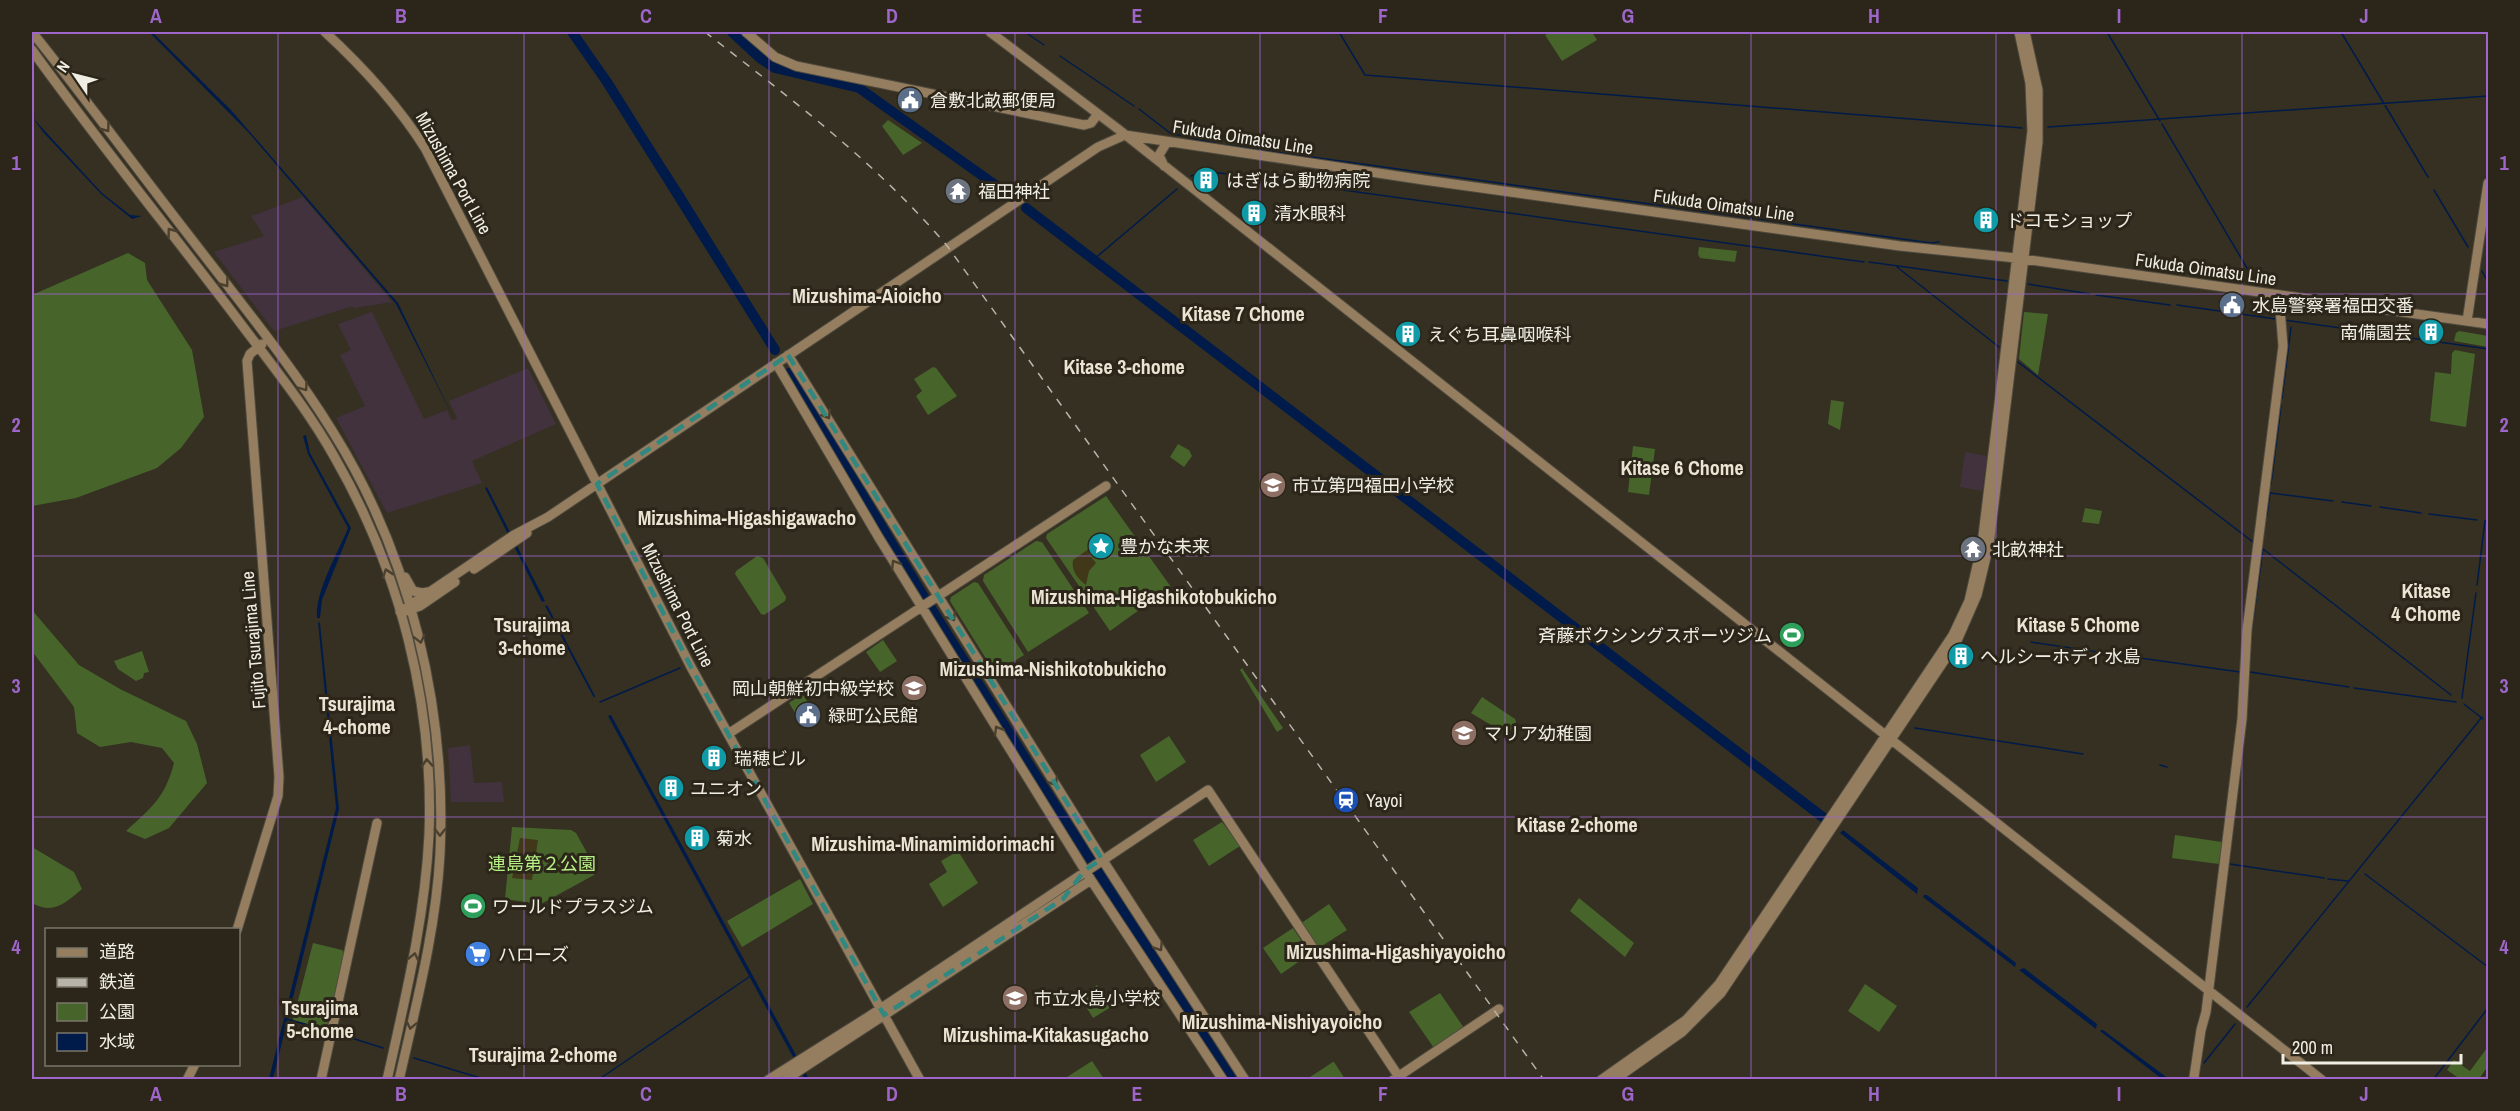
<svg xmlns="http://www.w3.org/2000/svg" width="2520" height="1111" font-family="'Archivo Narrow','Noto Sans JP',sans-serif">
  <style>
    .commercial { fill: #42323e }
    .green { fill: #47652b }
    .sand { fill: #403818 }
    .water { fill: #001b4a }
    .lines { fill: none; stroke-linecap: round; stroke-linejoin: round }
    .stream { stroke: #001b4a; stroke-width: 1.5 }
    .river { stroke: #001b4a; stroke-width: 10 }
    .secondary-casing { stroke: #504b3f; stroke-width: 11 }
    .secondary { stroke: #957e60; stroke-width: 9 }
    .rail { stroke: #b8b4a9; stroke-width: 1.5; stroke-dasharray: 8 8; stroke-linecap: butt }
    .oneway { stroke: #4b402e }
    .marked { fill: none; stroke: #318880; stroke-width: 4.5; stroke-dasharray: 12 8; stroke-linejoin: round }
    .grid { fill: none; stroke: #9e66ca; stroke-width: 1.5; stroke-opacity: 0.55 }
    .labels { text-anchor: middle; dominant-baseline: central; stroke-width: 6; stroke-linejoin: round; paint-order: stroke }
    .poi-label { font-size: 18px; fill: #f0ede4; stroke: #2b2619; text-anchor: start }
    .street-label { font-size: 18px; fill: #f0ede4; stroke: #2b2619 }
    .park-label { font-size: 18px; fill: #b7f084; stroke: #2b2619 }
    .neighbourhood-label { font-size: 20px; font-weight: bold; fill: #ebe4d3; stroke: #2b2619 }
    .neatline { fill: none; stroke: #9e66ca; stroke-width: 2 }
    .grid-label { font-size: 20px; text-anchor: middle; font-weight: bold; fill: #9e66ca }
  </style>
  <rect width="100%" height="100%" fill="#353022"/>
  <path class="commercial" d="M303,197L392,302L354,308L353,306L274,331L214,252L264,236L251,216Z
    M372,312L424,419L447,410L452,421L457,418L449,401L528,368L556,424L472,461L482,483L387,513L336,418L365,406L340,355L351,350L338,324Z
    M1965,452L1987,456L1982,491L1960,487Z
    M470,745L474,783L502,782L504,802H451L448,748Z"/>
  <path class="green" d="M1551,32H1592L1597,40L1562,61L1545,35Z
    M888,120L922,143L903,155L882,126Z
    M1699,247L1737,251L1735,262L1700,258L1698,254Z
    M128,253L145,263L147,280L192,350L204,417L181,448L157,468L76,498L32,506V295Z
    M2024,312L2048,314L2038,375L2019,359Z
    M2459,331L2488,336V347L2454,341L2456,333Z
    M2455,350L2475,354L2466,427L2430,421L2435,372L2451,374L2452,353Z
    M933,367L936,368L957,396L928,415L916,396L922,391L914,379Z
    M1831,400L1844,402L1840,430L1828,424Z
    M1178,444L1189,450L1192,456L1184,467L1170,457Z
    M1633,446L1655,449L1649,495L1628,492Z
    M1106,496L1171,587L1110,631L1046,538L1047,534Z
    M2085,508L2102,511L2099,524L2082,522Z
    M1036,541L1042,542L1089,613L1028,652L983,581L984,575Z
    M757,556L763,558L786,597L785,601L764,615L761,614L735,574L736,571Z
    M974,582L978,583L1024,655L995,673L950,601L951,597Z
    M32,610L79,665L120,689L186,721L197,744L207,783L169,828L145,839L126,831C151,808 165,798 174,763L162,748L131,742L100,747L77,733L74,707L32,651Z
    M883,640L897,661L880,672L866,652Z
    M142,651L149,672L144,673L143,678L136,681L118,669L114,661Z
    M1242,668L1283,728L1277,732L1240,670Z
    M801,695L804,696L812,709L798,718L789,703Z
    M1482,697L1515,719L1516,722L1508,735L1471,713Z
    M1169,736L1186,762L1156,782L1140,755Z
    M1222,822L1240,846L1209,866L1193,840Z
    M512,827L571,830L576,833L597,871L594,875L541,904L505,899Z
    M2175,835L2222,842L2219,864L2172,858Z
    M32,847L74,872L82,889C65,903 54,915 32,903Z
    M958,851L978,883L943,907L929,884L947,872L941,861Z
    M800,879L813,904L742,947L727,921Z
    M1579,898L1634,943L1625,957L1570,911Z
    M1329,904L1347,930L1317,949L1300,924Z
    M1293,928L1310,954L1281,974L1263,948Z
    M313,943L342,950L344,953L328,1029L293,1020Z
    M1865,984L1897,1006L1879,1032L1848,1011Z
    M1097,985L1111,1007L1093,1018L1080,997Z
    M1440,993L1464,1028L1434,1048L1409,1012Z
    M2487,1048L2488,1066L2479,1079H2460L2447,1070L2454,1060L2470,1071Z
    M1092,1061L1104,1079H1064Z
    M1334,1062L1345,1079H1307L1333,1062Z"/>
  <path class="sand" d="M1090,548L1089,554L1096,563L1089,571L1086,585C1078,579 1071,571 1073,560Z
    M520,838L538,840L532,880L512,878Z"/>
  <path class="water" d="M149,32H152L231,110L398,303L454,419L396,304L248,132Z
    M32,117L102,193L130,215L142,216L132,219L101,194L43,132Z
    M306,435L310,453L351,528L322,600L320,618H317C315,591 338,553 348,528L308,454L303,436Z
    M487,487L545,601L542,602L485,488Z
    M547,605L595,696L594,698L545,606Z
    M318,622L320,623L339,809L273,1079H269L336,808Z
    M611,715L809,1079H805L608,716Z
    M1843,830L1918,888L1917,894L1840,833Z
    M1924,895H1927L2016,963L2015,967L1923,897Z
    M2024,968L2097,1024L2096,1029L2019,970Z
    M2101,1030H2103L2169,1079H2162L2100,1031Z"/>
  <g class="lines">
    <path class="stream" d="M577,32L681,191L778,348
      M1025,32L1044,45
      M1339,32L1365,75L2022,128
      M2107,32L2160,121
      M2341,32L2428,177
      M1060,56L1134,106
      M1139,109L1170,133L1218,144L1931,243L1939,242
      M2162,124L2257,285
      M2048,127L2488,96
      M1191,176L1205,171L1864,262
      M2434,190L2468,247
      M1093,260L1177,189
      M1869,262L2007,281
      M1897,267L1999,347
      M2482,271L2488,282
      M2028,284L2090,294
      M2096,295L2170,305
      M2177,305L2276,319
      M2284,320L2488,349
      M2018,362L2253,542
      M793,371L928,597
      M2282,398L2291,327
      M2271,484L2281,406
      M2342,502L2371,506
      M2380,507L2421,513
      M2429,514L2477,520
      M2267,515L2270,493L2333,501
      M2477,585L2485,521L2488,522
      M932,603L1093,861
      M2252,628L2263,549L2451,695
      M2031,642L2085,650
      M2091,651L2111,654
      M2117,655L2133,657
      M2140,658L2240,672
      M2250,672L2349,687
      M2354,688L2456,702
      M2462,698L2476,593
      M600,702L680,668
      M2464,704L2483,719
      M1915,728L2083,754
      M2160,765L2167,767
      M2230,864L2324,878
      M1098,868L1236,1080
      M2365,874L2488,967
      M2328,879L2348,881
      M2247,1007L2482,717
      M287,1019L328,1031
      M336,1033L383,1048
      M414,1058L487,1080
      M2204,1063L2235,1024
      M598,1080L749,977
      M2433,1080L2488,1008"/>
    <path class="river" d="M572,32L607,82L775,350
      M732,32L760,58L775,68L859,88L1008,194
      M1026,208L1824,818
      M789,373L924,597L1031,768L1232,1080"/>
    <defs>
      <path id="secondary" d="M32,32C86,99 137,169 190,237C239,301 291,364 333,432C410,555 447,709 440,854C436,930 416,1005 399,1080
        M325,32C363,67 397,104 425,148L691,667L920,1080
        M746,32L775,57L796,66L1084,125L1091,123L1098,114
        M990,32L1118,129L2322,1080
        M32,50C96,139 165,224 232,312C267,359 306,406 335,458C400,571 434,704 429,835C425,918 405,999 387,1080
        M1164,166L1159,155L1167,142
        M2467,321L2488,183
        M788,355L1102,859L1245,1080
        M776,363L879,538L1091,880L1223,1080
        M474,569L527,533
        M405,577L413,591L422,593L428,592
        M406,611L420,606L455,582
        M400,612L514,535L548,517L597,484L1098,147L1125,135L1424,180L1900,246L2016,258L2488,324
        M728,734L1106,486
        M237,930L278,796L279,777L247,361L250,354L262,344
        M2194,1077L2201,1030L2206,1012L2242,719L2247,630L2283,346L2279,296
        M187,1080L195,1064
        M321,1080L377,823
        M768,1080L868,1017L1208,790L1401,1080
        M785,1080L1091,880
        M1393,1080L1499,1009
        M1601,1080L1686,1020L1719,984L1953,635L1969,601L1982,544L2032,131L2030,83L2019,32
        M1614,1080L1682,1032L1721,993L1956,643L1977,595L1989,545L2038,142V90L2025,32"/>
    </defs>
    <use href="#secondary" class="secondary-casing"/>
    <use href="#secondary" class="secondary"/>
    <path class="rail" d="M705,32C791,99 877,163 948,247L1544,1080"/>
  </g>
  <defs><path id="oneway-chevron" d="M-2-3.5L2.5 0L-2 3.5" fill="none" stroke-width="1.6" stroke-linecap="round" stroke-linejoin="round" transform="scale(1.5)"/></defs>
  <g class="oneway">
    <use href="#oneway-chevron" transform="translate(106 128) rotate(53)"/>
    <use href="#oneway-chevron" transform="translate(171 232) rotate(-127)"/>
    <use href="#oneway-chevron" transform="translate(225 283) rotate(53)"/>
    <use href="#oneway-chevron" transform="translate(304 387) rotate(54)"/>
    <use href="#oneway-chevron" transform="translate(827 415) rotate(58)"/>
    <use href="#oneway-chevron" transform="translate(895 564) rotate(-122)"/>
    <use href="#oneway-chevron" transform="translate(387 573) rotate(-109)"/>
    <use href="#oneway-chevron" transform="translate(952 617) rotate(58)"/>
    <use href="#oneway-chevron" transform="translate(420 639) rotate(76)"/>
    <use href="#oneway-chevron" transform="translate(998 730) rotate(-121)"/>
    <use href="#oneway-chevron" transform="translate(427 763) rotate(-94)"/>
    <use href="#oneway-chevron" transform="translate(1054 782) rotate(58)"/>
    <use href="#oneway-chevron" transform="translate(440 832) rotate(91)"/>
    <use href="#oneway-chevron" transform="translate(1159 947) rotate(57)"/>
    <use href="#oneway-chevron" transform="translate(414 957) rotate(-78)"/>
    <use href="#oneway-chevron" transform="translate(411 1025) rotate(102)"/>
  </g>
  <path class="marked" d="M788,355L1102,859L1085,870L1063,899L884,1015L691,667L597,484Z"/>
  <path class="grid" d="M278,32V1080M524,32V1080M769,32V1080M1015,32V1080M1260,32V1080M1505,32V1080M1751,32V1080M1996,32V1080M2242,32V1080M32,294H2488M32,556H2488M32,817H2488"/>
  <defs>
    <symbol id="civic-disc" viewBox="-11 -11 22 22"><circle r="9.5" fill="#5c6f8a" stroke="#2b2619"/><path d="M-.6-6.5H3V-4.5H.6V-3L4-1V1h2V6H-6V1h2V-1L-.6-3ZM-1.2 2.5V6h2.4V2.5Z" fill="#fff"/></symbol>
    <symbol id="building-disc" viewBox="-11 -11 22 22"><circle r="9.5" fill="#0f9aa8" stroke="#2b2619"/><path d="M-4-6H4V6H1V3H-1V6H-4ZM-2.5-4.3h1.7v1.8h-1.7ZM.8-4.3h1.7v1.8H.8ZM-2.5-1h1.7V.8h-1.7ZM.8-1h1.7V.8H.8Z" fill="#fff"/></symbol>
    <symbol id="temple-disc" viewBox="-11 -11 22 22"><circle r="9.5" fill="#6b7280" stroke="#2b2619"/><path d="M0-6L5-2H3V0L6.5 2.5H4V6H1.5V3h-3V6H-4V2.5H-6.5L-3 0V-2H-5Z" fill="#fff"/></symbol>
    <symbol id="school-disc" viewBox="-11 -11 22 22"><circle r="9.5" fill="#8d6e63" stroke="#2b2619"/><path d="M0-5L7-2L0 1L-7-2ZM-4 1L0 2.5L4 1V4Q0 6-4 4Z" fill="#fff"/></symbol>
    <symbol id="sight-disc" viewBox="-11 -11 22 22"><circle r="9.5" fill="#0f9aa8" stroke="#2b2619"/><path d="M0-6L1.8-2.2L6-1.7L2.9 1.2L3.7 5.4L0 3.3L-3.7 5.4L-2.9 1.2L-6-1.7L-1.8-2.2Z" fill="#fff"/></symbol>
    <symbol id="stadium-disc" viewBox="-11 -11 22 22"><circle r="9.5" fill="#2e9e5b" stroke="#2b2619"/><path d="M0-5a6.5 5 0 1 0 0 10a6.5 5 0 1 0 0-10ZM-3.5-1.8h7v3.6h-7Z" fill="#fff"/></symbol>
    <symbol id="station-disc" viewBox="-11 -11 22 22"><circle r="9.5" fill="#1a4fb4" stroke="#2b2619"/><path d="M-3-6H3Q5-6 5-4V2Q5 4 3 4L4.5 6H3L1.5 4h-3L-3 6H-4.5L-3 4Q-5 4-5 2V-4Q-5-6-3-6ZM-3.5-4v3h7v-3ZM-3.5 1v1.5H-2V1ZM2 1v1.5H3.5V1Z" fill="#fff"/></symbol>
    <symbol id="supermarket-disc" viewBox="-11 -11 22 22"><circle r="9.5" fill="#3f7fe0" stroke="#2b2619"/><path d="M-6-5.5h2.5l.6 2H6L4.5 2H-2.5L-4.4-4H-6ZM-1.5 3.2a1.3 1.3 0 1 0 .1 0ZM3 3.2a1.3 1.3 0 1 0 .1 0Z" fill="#fff"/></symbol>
  </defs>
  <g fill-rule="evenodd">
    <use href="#civic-disc" x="895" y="85" width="30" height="30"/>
    <use href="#building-disc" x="1191" y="165" width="30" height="30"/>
    <use href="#temple-disc" x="943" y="176" width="30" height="30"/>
    <use href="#building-disc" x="1239" y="198" width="30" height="30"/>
    <use href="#building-disc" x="1971" y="205" width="30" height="30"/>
    <use href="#civic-disc" x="2217" y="290" width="30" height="30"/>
    <use href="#building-disc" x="2416" y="317" width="30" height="30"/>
    <use href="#building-disc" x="1393" y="319" width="30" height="30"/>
    <use href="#school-disc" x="1258" y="470" width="30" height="30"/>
    <use href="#sight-disc" x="1086" y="531" width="30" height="30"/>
    <use href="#temple-disc" x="1958" y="534" width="30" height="30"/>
    <use href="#stadium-disc" x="1777" y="620" width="30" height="30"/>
    <use href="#building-disc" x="1946" y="641" width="30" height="30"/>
    <use href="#school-disc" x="899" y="673" width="30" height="30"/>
    <use href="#civic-disc" x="793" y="700" width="30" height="30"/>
    <use href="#school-disc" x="1449" y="718" width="30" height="30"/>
    <use href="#building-disc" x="699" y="743" width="30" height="30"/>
    <use href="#building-disc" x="656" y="773" width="30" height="30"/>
    <use href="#station-disc" x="1331" y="785" width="30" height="30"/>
    <use href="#building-disc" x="682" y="823" width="30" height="30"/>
    <use href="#stadium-disc" x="458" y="891" width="30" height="30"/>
    <use href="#supermarket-disc" x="463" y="939" width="30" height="30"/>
    <use href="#school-disc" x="1000" y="983" width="30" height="30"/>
  </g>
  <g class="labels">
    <g class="poi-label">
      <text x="930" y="100">倉敷北畝郵便局</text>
      <text x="1226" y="180">はぎはら動物病院</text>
      <text x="978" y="191">福田神社</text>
      <text x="1274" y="213">清水眼科</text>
      <text x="2006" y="220">ドコモショップ</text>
      <text x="2252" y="305">水島警察署福田交番</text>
      <text x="2412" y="332" text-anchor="end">南備園芸</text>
      <text x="1428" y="334">えぐち耳鼻咽喉科</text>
      <text x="1292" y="485">市立第四福田小学校</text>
      <text x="1120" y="546">豊かな未来</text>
      <text x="1992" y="549">北畝神社</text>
      <text x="1772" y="635" text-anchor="end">斉藤ボクシングスポーツジム</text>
      <text x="1980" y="656">ヘルシーホディ水島</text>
      <text x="894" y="688" text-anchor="end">岡山朝鮮初中級学校</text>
      <text x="828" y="715">緑町公民館</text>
      <text x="1484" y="733">マリア幼稚園</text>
      <text x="734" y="758">瑞穂ビル</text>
      <text x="690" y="788">ユニオン</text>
      <text x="1366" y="800">Yayoi</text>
      <text x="716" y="838">菊水</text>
      <text x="492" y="906">ワールドプラスジム</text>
      <text x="498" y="954">ハローズ</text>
      <text x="1034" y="998">市立水島小学校</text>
    </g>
    <g class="street-label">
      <text transform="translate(1243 137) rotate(9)">Fukuda Oimatsu Line</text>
      <text transform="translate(454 173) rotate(61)">Mizushima Port Line</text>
      <text transform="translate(1724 205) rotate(8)">Fukuda Oimatsu Line</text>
      <text transform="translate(2206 269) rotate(8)">Fukuda Oimatsu Line</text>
      <text transform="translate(678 605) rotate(63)">Mizushima Port Line</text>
      <text transform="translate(253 640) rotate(-95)">Fujito Tsurajima Line</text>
    </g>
    <g class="park-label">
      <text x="542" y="863">連島第２公園</text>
    </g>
    <g class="neighbourhood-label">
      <text x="867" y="295">Mizushima-Aioicho</text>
      <text x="1243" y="313">Kitase 7 Chome</text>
      <text x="1124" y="366">Kitase 3-chome</text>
      <text x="1682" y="467">Kitase 6 Chome</text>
      <text x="747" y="517">Mizushima-Higashigawacho</text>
      <text x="2426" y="590">Kitase<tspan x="2426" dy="23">4 Chome</tspan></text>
      <text x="1154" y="596">Mizushima-Higashikotobukicho</text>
      <text x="532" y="624">Tsurajima<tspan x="532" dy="23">3-chome</tspan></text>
      <text x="2078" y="624">Kitase 5 Chome</text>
      <text x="1053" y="668">Mizushima-Nishikotobukicho</text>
      <text x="357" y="703">Tsurajima<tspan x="357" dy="23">4-chome</tspan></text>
      <text x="1577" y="824">Kitase 2-chome</text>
      <text x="933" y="843">Mizushima-Minamimidorimachi</text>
      <text x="1396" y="951">Mizushima-Higashiyayoicho</text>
      <text x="320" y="1007">Tsurajima<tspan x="320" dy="23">5-chome</tspan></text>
      <text x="1282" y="1021">Mizushima-Nishiyayoicho</text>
      <text x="1046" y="1034">Mizushima-Kitakasugacho</text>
      <text x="543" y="1054">Tsurajima 2-chome</text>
    </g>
  </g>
  <rect width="2520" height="1111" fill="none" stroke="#2b2619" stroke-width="66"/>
  <rect x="45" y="928" width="195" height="138" fill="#2b2619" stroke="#7a766a" stroke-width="1.5"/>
  <rect x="57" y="948" width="30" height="9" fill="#957e60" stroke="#7a766a" stroke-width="1.5"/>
  <text x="99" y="958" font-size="18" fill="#f0ede4">道路</text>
  <rect x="57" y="978" width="30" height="9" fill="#b8b4a9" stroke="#7a766a" stroke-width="1.5"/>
  <text x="99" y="988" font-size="18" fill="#f0ede4">鉄道</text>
  <rect x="57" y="1003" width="30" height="18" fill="#47652b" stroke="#7a766a" stroke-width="1.5"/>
  <text x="99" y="1018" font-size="18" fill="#f0ede4">公園</text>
  <rect x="57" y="1033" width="30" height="18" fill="#001b4a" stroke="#7a766a" stroke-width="1.5"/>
  <text x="99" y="1048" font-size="18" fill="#f0ede4">水域</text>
  <g transform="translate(75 75) rotate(305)" stroke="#2b2619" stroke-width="4.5" paint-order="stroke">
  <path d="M0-4.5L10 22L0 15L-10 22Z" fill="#f0ede4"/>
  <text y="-9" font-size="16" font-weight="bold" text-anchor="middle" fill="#f0ede4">N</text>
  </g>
  <path d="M2283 1054v9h178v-9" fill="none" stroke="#f0ede4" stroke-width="3"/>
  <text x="2292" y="1054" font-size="18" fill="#f0ede4" stroke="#2b2619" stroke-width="4.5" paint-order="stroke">200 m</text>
  <rect x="33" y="33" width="2454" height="1045" class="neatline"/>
  <g class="grid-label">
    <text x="156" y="23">A</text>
    <text x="401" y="23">B</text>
    <text x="646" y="23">C</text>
    <text x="892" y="23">D</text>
    <text x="1137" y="23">E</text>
    <text x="1383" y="23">F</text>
    <text x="1628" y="23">G</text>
    <text x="1874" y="23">H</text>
    <text x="2119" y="23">I</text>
    <text x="2364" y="23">J</text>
    <text x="16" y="170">1</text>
    <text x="2504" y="170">1</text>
    <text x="16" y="432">2</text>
    <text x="2504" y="432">2</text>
    <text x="16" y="693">3</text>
    <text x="2504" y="693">3</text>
    <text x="16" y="954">4</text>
    <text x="2504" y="954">4</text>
    <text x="156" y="1101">A</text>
    <text x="401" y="1101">B</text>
    <text x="646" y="1101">C</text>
    <text x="892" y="1101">D</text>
    <text x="1137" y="1101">E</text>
    <text x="1383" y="1101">F</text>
    <text x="1628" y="1101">G</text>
    <text x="1874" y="1101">H</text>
    <text x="2119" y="1101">I</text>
    <text x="2364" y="1101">J</text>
  </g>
</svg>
